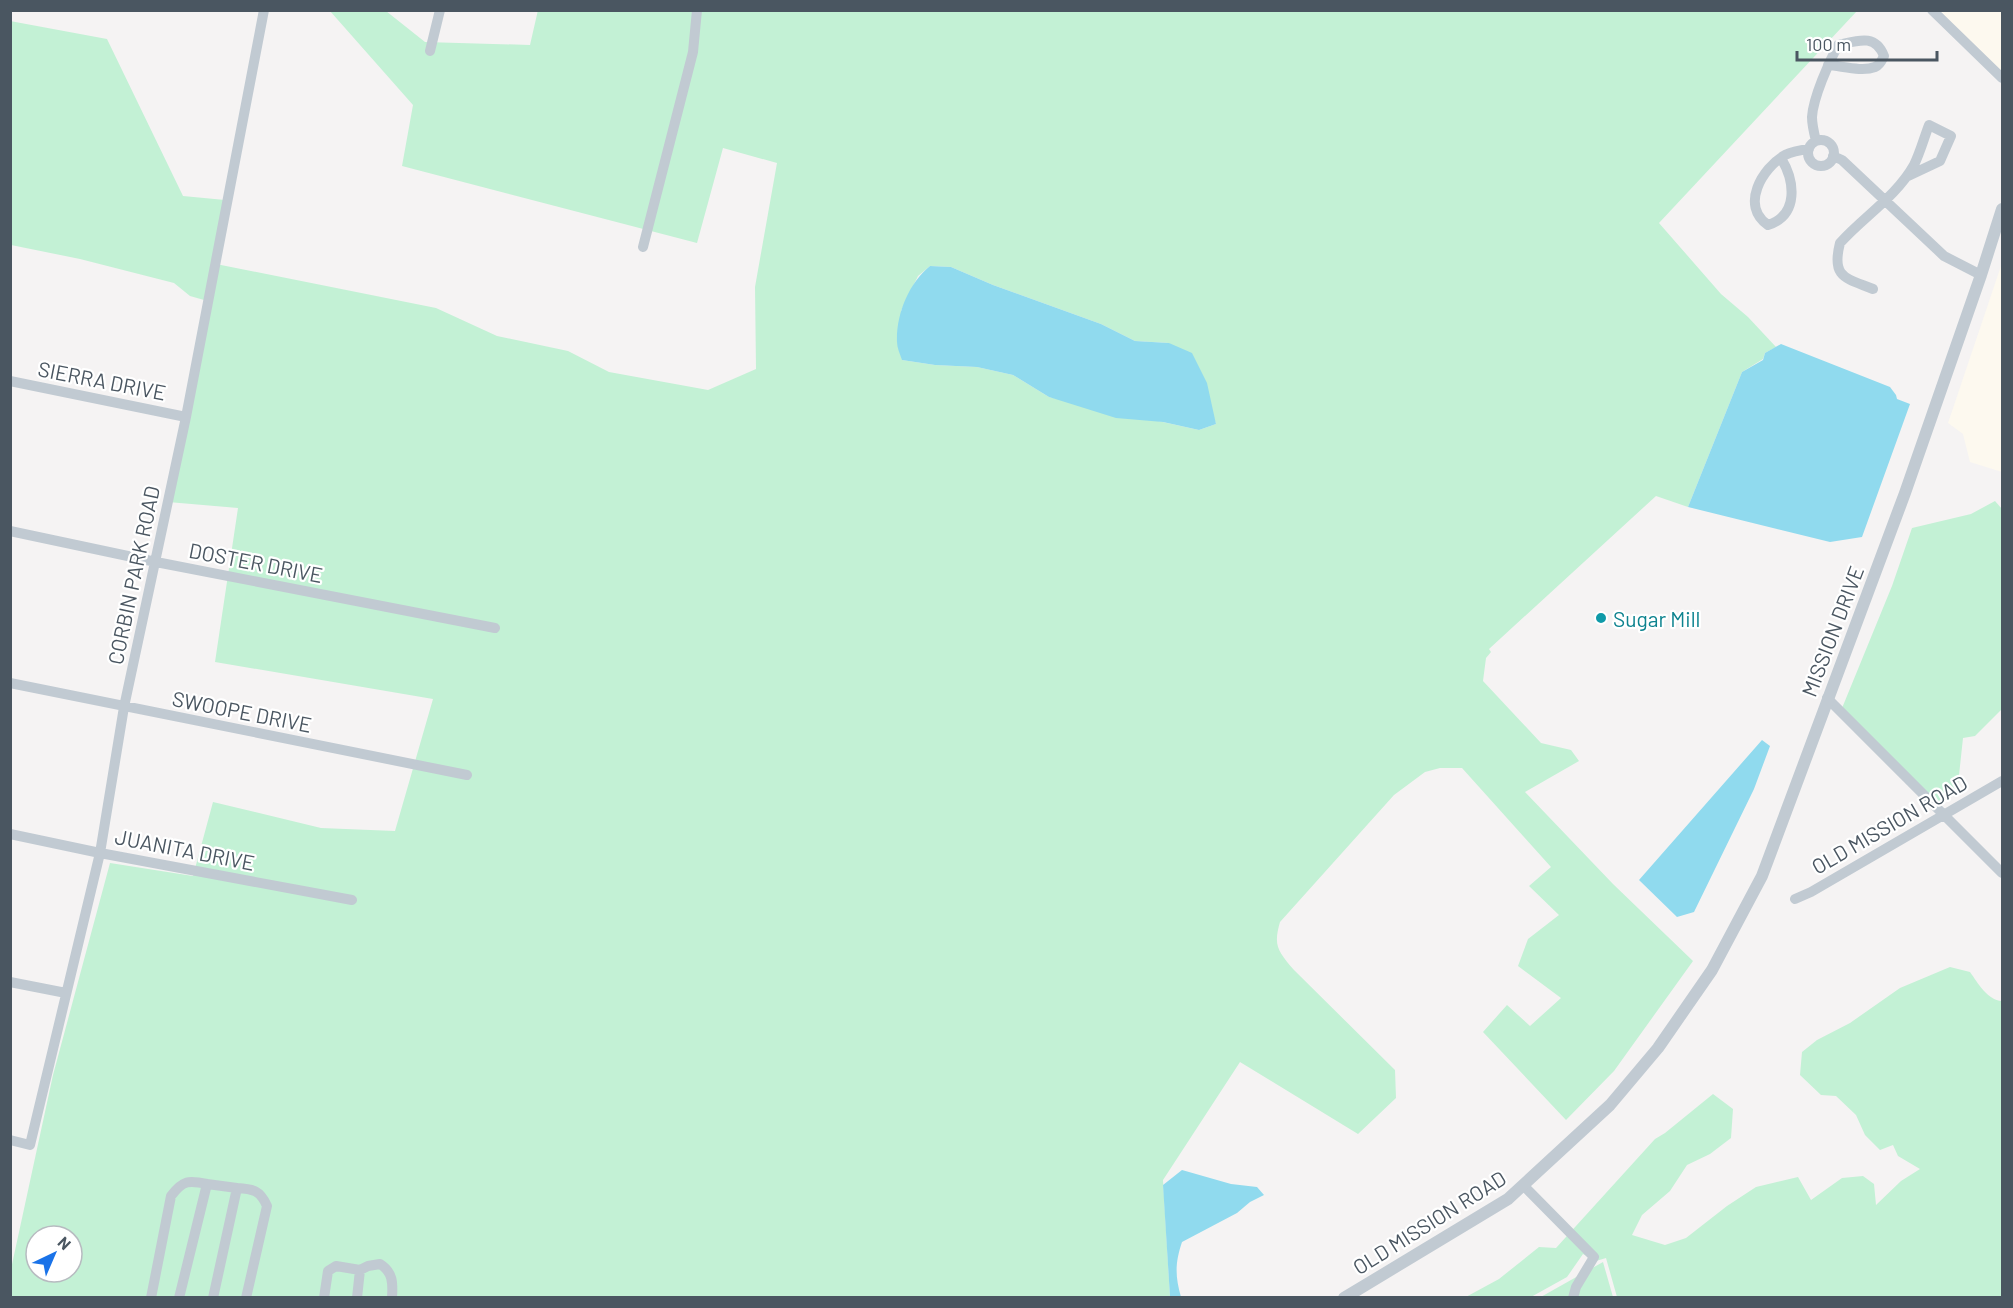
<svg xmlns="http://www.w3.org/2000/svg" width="2013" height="1308" font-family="Barlow,sans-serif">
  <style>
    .commercial { fill: #fdf9ef }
    .green { fill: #c3f1d5; fill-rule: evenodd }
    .water { fill: #90daee }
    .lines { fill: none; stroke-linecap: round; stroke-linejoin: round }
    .minor { stroke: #c1cad2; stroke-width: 10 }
    .tertiary { stroke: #c1cad2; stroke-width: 12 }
    .culture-dot { fill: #0f9aa8; stroke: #fff; stroke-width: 2 }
    .labels { text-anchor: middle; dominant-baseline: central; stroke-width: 4.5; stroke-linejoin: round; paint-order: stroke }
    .street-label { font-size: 21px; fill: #4a5661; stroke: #fff }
    .culture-label { font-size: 21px; fill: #0d838f; stroke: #fff; text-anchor: start }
  </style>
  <rect width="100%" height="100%" fill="#f5f3f3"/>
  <path class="commercial" d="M1931,11H2002V80Z
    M2002,263V472L1970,462L1963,434L1948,423Z"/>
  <path class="green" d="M538,10L1857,11L1659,223L1721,294L1748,317L1776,347L1765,353L1763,359L1742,372L1688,507L1656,496L1489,649L1491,652L1486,658L1483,681L1541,743L1571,750L1579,761L1525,792L1613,884L1693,961L1614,1071L1566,1120L1483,1032L1507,1005L1530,1026L1561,998L1518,966L1528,939L1559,915L1529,886L1551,867L1462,768H1440L1425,772L1394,795L1280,922C1273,946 1278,951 1294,970L1395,1070L1396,1098L1358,1134L1240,1062L1163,1180L1170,1297H11V1269L53,1075L110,863L193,876L213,802L321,828L395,831L433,699L215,662L238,508L168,502L204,300L190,296L174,283L80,259L11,245L10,21L107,39L183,196L225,200L211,263L436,308L497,336L568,351L609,372L708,390L756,369L755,287L777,163L723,148L697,243L402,166L413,105L330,11H386L425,42L530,45ZM930,266L951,267L993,285L1101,324L1135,341L1169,343L1211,409L1216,424L1199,430L1049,397L1013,375L977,367L935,365L902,360L901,311L918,276ZM36,1236H72V1272H36Z
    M1995,501L2002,509V709L1975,736L1963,738L1957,794L1937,803L1840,713L1892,586L1912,528L1971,514Z
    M1950,967L1970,972C1978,983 1987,1000 2002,1001V1297H1617L1606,1258L1596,1261L1583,1254L1567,1277L1531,1297L1464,1298L1499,1279L1539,1247L1556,1248L1655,1139L1665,1133L1713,1094L1733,1109L1731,1138L1710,1154L1687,1165L1670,1191L1642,1215L1632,1235L1665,1245L1686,1238L1727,1206L1756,1187L1798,1177L1811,1200L1842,1178L1863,1176L1874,1184L1876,1205L1901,1181L1920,1169L1898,1156L1893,1145L1880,1150L1865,1135L1856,1115L1836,1096L1821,1095L1800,1075L1802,1052L1817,1040L1850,1023L1900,988Z
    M1603,1262L1613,1297L1539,1298Z"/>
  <path class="water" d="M930,266L951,267L993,285L1101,324L1135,341L1169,343L1192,353L1207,383L1216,424L1199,430L1163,422L1116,418L1049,397L1013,375L977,367L935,365L902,360C900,354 897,348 897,342C896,314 909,283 930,266Z
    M1781,344L1890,387L1896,395L1897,399L1910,404L1862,537L1830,542L1688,507L1742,372L1763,360L1765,353Z
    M1762,740L1770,746L1754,789L1694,912L1677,917L1639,880Z
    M1182,1170L1231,1184L1257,1187L1264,1195L1250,1202L1237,1213L1182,1242C1175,1263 1175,1276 1181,1297H1170L1163,1185Z"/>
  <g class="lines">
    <path class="minor" d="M1932,10L2002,78
      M430,51L440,10
      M1808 153a13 13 0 1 1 26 0a13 13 0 1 1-26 0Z
      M1816,141C1814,133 1812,125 1812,117C1813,98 1829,62 1838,45C1857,41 1875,33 1884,56C1882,60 1880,65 1875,67C1862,72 1842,66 1828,65
      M1833,156L1842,160L1944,256L1981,275
      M1781,158C1795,181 1799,215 1768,225C1740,206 1762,168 1785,155C1793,151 1801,150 1809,149
      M643,247L693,52L697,10
      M1873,289C1846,278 1831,278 1840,243C1863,217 1896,197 1914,165C1920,153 1924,138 1929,125L1951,136L1940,161L1906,177
      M10,381L186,417
      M10,531L156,562L495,628
      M10,683L467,775
      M1827,698L2002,873
      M10,834L100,853L352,900
      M1795,899L1811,892L2002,781
      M10,982L66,993
      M10,1140L30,1145L100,853L124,707L186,417L264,10
      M1523,1185L1594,1257L1576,1287L1573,1298
      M237,1188C253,1189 260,1190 267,1206L246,1298
      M151,1298L171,1196C183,1180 189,1180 207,1184
      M179,1298L207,1184L237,1188L213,1298
      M324,1298L328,1271L336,1266L360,1270L368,1266L380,1264C393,1272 393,1283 392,1298
      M357,1298L360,1270"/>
    <path class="tertiary" d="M1344,1298L1508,1199L1610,1105L1658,1048L1712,970L1762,876L1905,493L1981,275L2002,209"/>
  </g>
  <circle class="culture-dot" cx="1601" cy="618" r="6"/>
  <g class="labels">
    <g class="street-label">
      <text transform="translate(102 380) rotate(11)">SIERRA DRIVE</text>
      <text transform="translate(256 562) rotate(11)">DOSTER DRIVE</text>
      <text transform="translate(133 575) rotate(-78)">CORBIN PARK ROAD</text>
      <text transform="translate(1832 631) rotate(-69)">MISSION DRIVE</text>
      <text transform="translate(242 711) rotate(11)">SWOOPE DRIVE</text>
      <text transform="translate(1889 824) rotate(-30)">OLD MISSION ROAD</text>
      <text transform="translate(185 849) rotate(11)">JUANITA DRIVE</text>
      <text transform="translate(1429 1222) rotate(-32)">OLD MISSION ROAD</text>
    </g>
    <g class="culture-label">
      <text x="1613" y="618">Sugar Mill</text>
    </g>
  </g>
  <rect width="2013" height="1308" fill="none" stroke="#4a5661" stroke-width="24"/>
  <g transform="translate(54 1254) rotate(44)"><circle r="28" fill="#ffffff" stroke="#b7bbc0" stroke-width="1.5"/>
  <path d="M0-4.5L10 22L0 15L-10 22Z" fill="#1a73e8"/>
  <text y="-9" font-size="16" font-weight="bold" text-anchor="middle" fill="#4a5661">N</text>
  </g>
  <path d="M1797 51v9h140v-9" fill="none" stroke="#4a5661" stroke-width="3"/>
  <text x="1806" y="51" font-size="18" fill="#4a5661" stroke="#ffffff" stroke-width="4.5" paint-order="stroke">100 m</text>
</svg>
